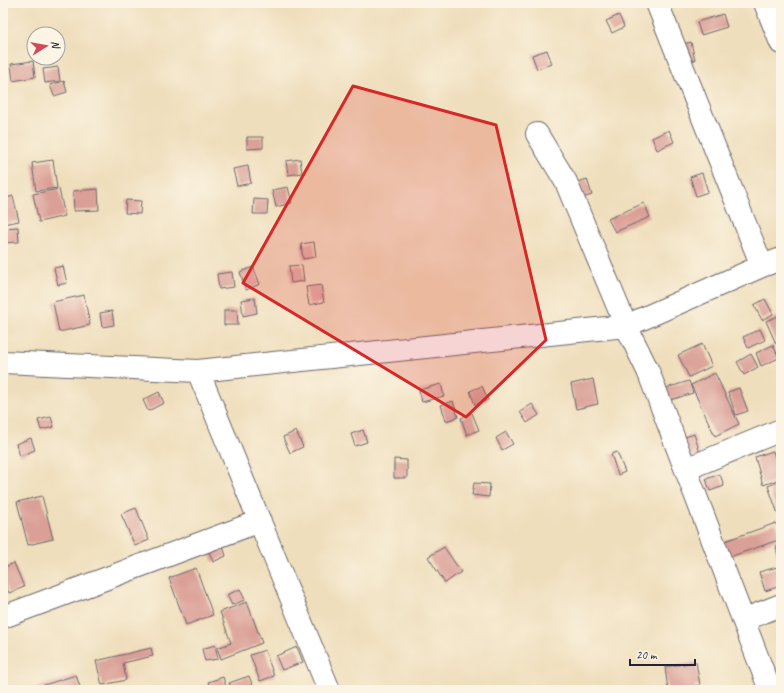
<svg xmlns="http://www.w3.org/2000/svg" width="784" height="693" font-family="Caveat,sans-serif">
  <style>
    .building { fill: #da9f96 }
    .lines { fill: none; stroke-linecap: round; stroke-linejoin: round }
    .minor-casing { stroke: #6a6468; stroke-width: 24 }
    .minor { stroke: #fff; stroke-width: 22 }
    .marked { fill: #d62828; fill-opacity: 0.2; stroke: #d62828; stroke-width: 3; stroke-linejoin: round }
  </style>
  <rect width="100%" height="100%" fill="#fcf5e5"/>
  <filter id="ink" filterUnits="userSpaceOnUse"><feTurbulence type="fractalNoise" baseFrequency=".025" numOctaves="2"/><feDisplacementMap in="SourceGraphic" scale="8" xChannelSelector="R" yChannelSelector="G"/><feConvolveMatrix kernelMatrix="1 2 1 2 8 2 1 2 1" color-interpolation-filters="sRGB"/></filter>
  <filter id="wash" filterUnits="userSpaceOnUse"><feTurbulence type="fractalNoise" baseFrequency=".012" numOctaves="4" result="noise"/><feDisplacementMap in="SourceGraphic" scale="16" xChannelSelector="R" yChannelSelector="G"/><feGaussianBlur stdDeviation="0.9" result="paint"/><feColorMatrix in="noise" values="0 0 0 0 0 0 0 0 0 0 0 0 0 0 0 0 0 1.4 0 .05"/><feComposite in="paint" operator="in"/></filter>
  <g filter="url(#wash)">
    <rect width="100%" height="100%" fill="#efdebc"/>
    <g id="blocks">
      <path class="building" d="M723,14L727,27L701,35L697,22Z
        M619,15L624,27L612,33L606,21Z
        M691,42L695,60L683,63L679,45Z
        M547,50L552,64L537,69L532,55Z
        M33,61L35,77L13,81L11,64Z
        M58,67L60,81L45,83L43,69Z
        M64,81L67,92L54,96L50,85Z
        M669,130L674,142L657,150L652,138Z
        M247,137H263V148L247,149Z
        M300,159L302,173L288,175L286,161Z
        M53,160L57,188L36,191L32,163Z
        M248,166L251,183L237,186L233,169Z
        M702,173L708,192L696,196L690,177Z
        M587,179L592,195L580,199L575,183Z
        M288,187L292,203L276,207L272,190Z
        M59,189L65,216L39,222L33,194Z
        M98,189L99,210L74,211L73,191Z
        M13,196L19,221L3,224V199Z
        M254,199L268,200L267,214H253Z
        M126,200L141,201L140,214L125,213Z
        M644,203L650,217L615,232L608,219Z
        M18,227L19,242L3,243V228Z
        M314,242L316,257L303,259L301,244Z
        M302,265L304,281L291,283L289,266Z
        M63,266L67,283L58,285L54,268Z
        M253,267L260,284L246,290L240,272Z
        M232,272L234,287L219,289L217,274Z
        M321,285L324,302L309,305L306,287Z
        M84,295L90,325L59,332L53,302Z
        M255,298L257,313L243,316L241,300Z
        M765,299L773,314L762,320L754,305Z
        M224,310H237L238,325H224Z
        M112,311L114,325L102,327L100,313Z
        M781,315V341L776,344L766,321Z
        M760,329L765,340L748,348L743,337Z
        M702,344L712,366L689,377L678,355Z
        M773,345L779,358L761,366L756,353Z
        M751,354L758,367L744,375L737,362Z
        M715,373L739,424L715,436L691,385Z
        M593,379L598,404L576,409L571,384Z
        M689,381L693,393L664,402L660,390Z
        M441,384L444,396L422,402L419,390Z
        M482,386L488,400L475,405L470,391Z
        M739,388L748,411L736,415L728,392Z
        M159,392L164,403L148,411L143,400Z
        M453,401L458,417L446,421L441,405Z
        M532,404L539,415L527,423L520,412Z
        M472,413L479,430L467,435L461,418Z
        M51,417L54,427L41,430L38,420Z
        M363,430L367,442L355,446L351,434Z
        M296,431L303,447L290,453L283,437Z
        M506,432L513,444L502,450L496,438Z
        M694,434L701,456L680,463L673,441Z
        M31,438L35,450L20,456L16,444Z
        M773,451L781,477V479L763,485L755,457Z
        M617,452L625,472L618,475L611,454Z
        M394,459L407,460V478H394Z
        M720,474L724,486L710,491L706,479Z
        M781,481V513L778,514L768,486Z
        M474,483L490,484L489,497L472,495Z
        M42,496L53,539L28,545L17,502Z
        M136,508L149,540L135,546L121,514Z
        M776,523L781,536V539L727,558L722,542Z
        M222,543L226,556L213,562L208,549Z
        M781,546V565H780L776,547Z
        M444,547L461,572L445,583L428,557Z
        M14,563L24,587L9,593L3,579V568Z
        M781,566V586L765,591L759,572Z
        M196,568L213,615L186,625L169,578Z
        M240,589L245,600L232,605L227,595Z
        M247,602L262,643L221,659L217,648L231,643L220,612Z
        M215,645L218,659L205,661L202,649Z
        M297,647L303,662L282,670L276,656Z
        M151,648L153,656L123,663L126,680L102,685L96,661Z
        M265,650L274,676L260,681L250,655Z
        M696,662L700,685L695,686V690H668L665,667Z
        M76,675L81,690H28Z
        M249,676L254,689L251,690H232L229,683Z
        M223,677L227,690H211L208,682Z"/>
    </g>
  </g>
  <g filter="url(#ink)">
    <use href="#blocks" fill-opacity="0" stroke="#6a6468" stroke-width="1"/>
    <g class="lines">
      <defs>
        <path id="minor" d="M657,3L762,266
          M765,3L781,43
          M537,134L566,182L626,326L648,371L770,690
          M3,362L198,371
          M686,469L781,430
          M3,617L260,521
          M743,620L781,605
          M329,690L198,371L626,326L762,266L781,259"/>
      </defs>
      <use href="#minor" class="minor-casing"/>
      <use href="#minor" class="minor"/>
    </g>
  </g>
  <path class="marked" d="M353,86L496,125L546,340L466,417L243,283Z"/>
  <rect width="784" height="693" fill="none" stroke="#fcf5e5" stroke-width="16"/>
  <g transform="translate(46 46) rotate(79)"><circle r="19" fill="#fcf5e5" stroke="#a5a1a1"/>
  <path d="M0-3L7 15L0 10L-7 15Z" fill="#d1495b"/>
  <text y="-6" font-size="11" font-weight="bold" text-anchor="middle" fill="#22223b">N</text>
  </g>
  <path d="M630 659v6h65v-6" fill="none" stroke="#22223b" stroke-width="2"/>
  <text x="636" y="659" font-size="12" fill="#22223b" stroke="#fcf5e5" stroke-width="3" paint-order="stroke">20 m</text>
</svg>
